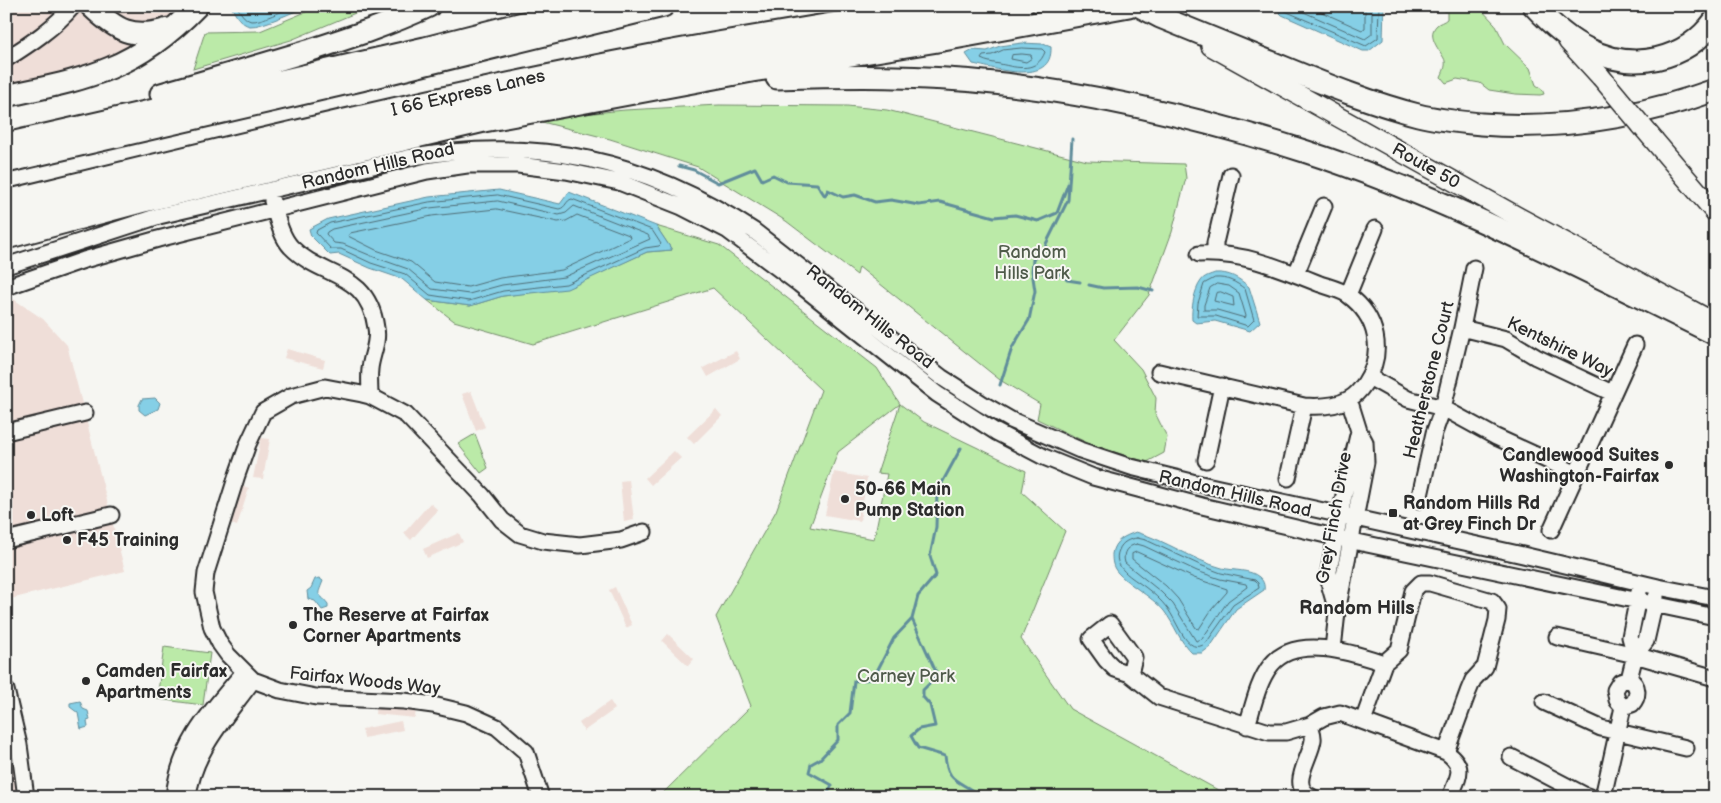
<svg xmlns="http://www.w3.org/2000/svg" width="1721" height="803" font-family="'Balsamiq Sans',sans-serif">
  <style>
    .built { fill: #efded8 }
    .green { fill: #bbeaa8; stroke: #738a6a; fill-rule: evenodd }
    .water { fill: #85cfe6; stroke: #618d9b }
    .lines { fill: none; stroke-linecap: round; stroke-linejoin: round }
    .shore { stroke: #4f6d76; stroke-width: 1 }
    .stream { stroke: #618d9b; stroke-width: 3 }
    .minor-casing { stroke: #2b2b2b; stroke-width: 19 }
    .major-casing { stroke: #2b2b2b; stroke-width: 22 }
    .highway-casing { stroke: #2b2b2b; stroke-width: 25 }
    .minor { stroke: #f6f6f2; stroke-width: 15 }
    .major { stroke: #f6f6f2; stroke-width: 19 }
    .highway { stroke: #f6f6f2; stroke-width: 21 }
    .major-bridge-casing { stroke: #2b2b2b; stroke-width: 22; stroke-linecap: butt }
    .major-bridge { stroke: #f6f6f2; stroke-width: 19 }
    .poi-dot { fill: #2b2b2b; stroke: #f6f6f2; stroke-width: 2 }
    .labels { text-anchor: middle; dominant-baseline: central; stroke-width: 4; stroke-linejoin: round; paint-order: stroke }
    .street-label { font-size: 18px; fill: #2b2b2b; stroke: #f6f6f2 }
    .park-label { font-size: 18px; fill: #4f5b4a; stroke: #f6f6f2 }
    .poi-label { font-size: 18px; font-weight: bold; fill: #2b2b2b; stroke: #f6f6f2; text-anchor: start }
    .neighbourhood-label { font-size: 19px; font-weight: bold; fill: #2b2b2b; stroke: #f6f6f2 }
  </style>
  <rect width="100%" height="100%" fill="#f6f6f2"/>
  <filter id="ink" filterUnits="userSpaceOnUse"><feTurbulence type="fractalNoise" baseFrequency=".02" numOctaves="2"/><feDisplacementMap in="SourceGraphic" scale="10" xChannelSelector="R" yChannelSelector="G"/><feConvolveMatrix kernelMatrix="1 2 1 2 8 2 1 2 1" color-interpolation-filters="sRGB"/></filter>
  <g filter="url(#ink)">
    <path class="built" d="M6,6H206L181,28L6,103Z
      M6,294L43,319L67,345L125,571L6,600Z
      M287,349L325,360L323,368L284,358Z
      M736,351L740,359L708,377L703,368Z
      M471,391L485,427L476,431L462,394Z
      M716,409L722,416L694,444L687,437Z
      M261,438L270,439L263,479L253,478Z
      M674,451L681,458L651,485L645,478Z
      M834,472L867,478L860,521L825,515Z
      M629,480L634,520L624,522L620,481Z
      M240,485L249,488L237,526L228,523Z
      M430,503L438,510L411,540L404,533Z
      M459,533L463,542L427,558L423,549Z
      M615,587L632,625L626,628L609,590Z
      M668,634L694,659L688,666L662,641Z
      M6,689L32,797H6Z
      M610,701L615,709L584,731L579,723Z
      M376,704L416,708L415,718L375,714Z
      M401,721L403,730L364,738L362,729Z"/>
    <path class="green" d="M320,6H372L291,40L193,69L205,32L260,31Z
      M1432,6H1478L1495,24L1505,44L1530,68L1536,85L1542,89L1544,94L1540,95L1515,94L1489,90L1480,83L1457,79L1446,83L1441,77C1443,72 1446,67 1445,61C1444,54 1424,37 1437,25C1439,23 1444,22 1447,19V12Z
      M719,105L847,106L887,110L1087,161L1184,164L1186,178L1172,232L1149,295L1114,340L1141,369L1156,398L1155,413L1167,437L1164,453L1147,462L1092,445L1037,419L1040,404L1000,380L859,267L857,275L786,221L698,167L610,139L530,119L625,110Z
      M656,226L719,245L877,368L900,404L924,422L1026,471L1022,492L1065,531L1021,639L1070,709L1218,790L1244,797H659L751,706L716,617L776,511L821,390L713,288L533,344L454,321L427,300L470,306L503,296L567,288L647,252L672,250ZM900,404L877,473L887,474L874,539L810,527L838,452Z
      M475,434L488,468L481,473L458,444Z
      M164,647L210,653L203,705L157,699Z"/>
    <path class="water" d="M231,6H308C295,11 262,27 250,26C240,24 235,14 231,6Z
      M1279,6H1384L1383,40L1369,51H1363L1282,15L1279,12Z
      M1022,43L1043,44L1051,47C1053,87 994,68 973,64L966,54L973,50L987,51L1000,46Z
      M499,190L560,204L569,192L656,226L672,250L647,252L567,289L503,296L470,306L427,300L402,279L370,268L339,254L330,255L311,236L309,229L328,219L429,197Z
      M1215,273C1229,272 1239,278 1249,287L1260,322L1250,331L1215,321L1196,323L1192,320C1191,309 1194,290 1201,281C1204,276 1210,275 1215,273Z
      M155,398L160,403L158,409L145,415L139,410V405L142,399Z
      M1136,532C1166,540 1192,560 1222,568C1233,571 1250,569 1259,577C1263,580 1265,585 1264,590L1236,609L1210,647L1202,653H1192C1179,641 1175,625 1164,611C1152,596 1123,582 1115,569C1112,564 1112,558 1112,554C1114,540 1125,536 1136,532Z
      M319,578L323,581C316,599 318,591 328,604V608L322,610L315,601L308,599L307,591L311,588L315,579Z
      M80,701L83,709L88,711L90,720L87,721L88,727L81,729L78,713L70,707V703Z"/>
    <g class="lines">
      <path class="shore" d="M237,6C240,12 244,19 251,21C261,22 284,10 294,6
        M1284,6L1285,11L1366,46L1378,38L1379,6
        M1290,6L1365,39L1372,34V6
        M1308,6L1362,30L1365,28V6
        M1022,48L1042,49L1045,52C1037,73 1018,68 1000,64C994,63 987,62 981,59L983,56L992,55L1003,50Z
        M1022,54L1031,55L1032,58L1026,62L1011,59L1012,55Z
        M498,195L559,209C566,208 566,200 572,199L652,230L661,244L659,246L645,248L566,284L503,291L469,301L430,295L405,274L371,263L341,249H331L316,233L317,230L330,223L429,202Z
        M498,201L559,215L566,213L574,206L648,235L650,239L564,277L502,285L469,294L432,289L408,269L374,257L343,244L334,243L326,234L327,232L332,229L430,208Z
        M497,209L558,222L566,221L577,215L629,235L630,238L562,270L500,278L468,287L435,282L411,262L376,250L348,236L350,233L432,216Z
        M1215,278C1227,277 1236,282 1245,289L1254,320L1248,326L1216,316H1197L1198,303L1204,284Z
        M1217,284L1229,286L1239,293L1246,316L1245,318L1217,310H1204V305L1210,288Z
        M1221,292L1233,297L1234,306L1214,301L1216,293Z
        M1137,538L1146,540L1200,565L1221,573L1255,580L1258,583L1259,588L1233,605L1206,643C1187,658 1178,621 1167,608C1161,600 1153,593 1145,587C1133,578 1111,567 1119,550C1122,542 1129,539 1137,538Z
        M1137,544L1144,546L1197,571L1220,579L1246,584L1247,587L1228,601L1202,639L1196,641L1173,604L1161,592L1125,563C1122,552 1127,546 1137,544Z
        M1137,552L1194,578L1227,589V592L1212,609L1199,629L1196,628L1178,599L1166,586L1132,559V554Z"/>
      <path class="stream" d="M679,166L694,170L718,183L755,168L762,180L773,175L787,182L817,184L825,196L828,190L843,197L855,195L875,202L891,200L919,205L940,202L994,217L1015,215L1038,221L1057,213L1068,184
        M1032,271L1063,275L1067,280L1080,282
        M1089,285L1103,288L1138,287L1153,291
        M1000,385L1012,348L1029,320L1035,291L1032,271L1033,259L1045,250L1046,244L1068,200L1072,139
        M912,619L936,672L930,683L923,690V697L930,705L935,726L919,729L911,736L918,748L945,756C948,782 956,779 976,793L977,797
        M826,797L832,785L809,772L811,764L820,759L838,740V725L850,713L854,681L873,679L894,638L912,619L918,596L936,575L930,556L936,527L937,492L961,448"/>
      <defs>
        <path id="minor" d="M6,59C30,44 54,28 73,6
          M272,201C277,216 280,235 291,247C322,279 368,270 376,328C379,342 371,356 370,369C369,378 370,388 370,396
          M1215,253V243L1231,175
          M6,266L159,216L407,158C536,135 645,159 754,231L941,377L983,404L1011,420L1080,450L1131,467L1192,482L1523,555L1658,587L1715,598
          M1296,274L1324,206
          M6,287L84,260L158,239L427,171L467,165H518L566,171L619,182L682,207L727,230L799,284L937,394L996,432L1044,457L1093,477L1202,506L1343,539L1715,617
          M1348,295L1375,229
          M1462,328L1506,339L1536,357L1612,393
          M1159,372L1304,406C1319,407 1336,407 1349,399C1355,396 1361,389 1365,383C1385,353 1378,317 1348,295C1341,290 1329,287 1320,284C1280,268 1243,252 1199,254
          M1369,377L1408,399L1443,408L1496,437L1575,473
          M6,432L85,413
          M1206,460L1222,386
          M1288,478L1304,406
          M1419,500L1434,433L1443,408L1462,328L1474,268
          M1551,530L1635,345
          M6,540L111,515
          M1336,608L1330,587L1329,571L1344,495L1359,431
          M1557,637L1635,655L1715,678
          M1333,649L1337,612L1366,462L1365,442L1359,431L1349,399
          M1635,655L1646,641L1656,597
          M1130,674L1134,657L1110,624L1091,639L1106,660L1115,669L1130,674L1159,697L1269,732H1286L1310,725L1324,717L1340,713L1446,752C1467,767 1458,777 1450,797
          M1629,679L1635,655L1630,637L1639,592
          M6,690L19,745L26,797
          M1544,702L1601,728L1686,748
          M1623,707L1617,700L1615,690L1620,682L1629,679
          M1623,707L1632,704C1639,696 1639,685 1629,679
          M1363,721L1384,663L1399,650L1413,591L1421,583H1430L1492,601L1498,609L1497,620L1485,667L1473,680L1468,692L1446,752
          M1310,725C1311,729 1314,735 1313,740C1311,758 1287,787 1312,797
          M1247,726C1253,707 1258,681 1271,665C1296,634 1353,653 1384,663
          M1511,757L1584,795L1590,797
          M174,797C179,744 211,711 244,672
          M188,797C193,751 227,716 253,680
          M541,797L526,752L497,727L486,722L466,713L433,705L404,701L316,697L280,690L253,680L228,655L220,644L212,628L204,592L206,573L237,475L248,444L263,412L291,396L325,387L362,394L370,396L406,415L482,495L502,520L520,534L543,541L580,545L621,540L644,532
          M1603,797L1623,707"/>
        <path id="major" d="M1568,41L1601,77
          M1211,46L1518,217L1702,316
          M1641,125L1715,212"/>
        <path id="highway" d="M91,6C116,30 132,40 168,29
          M1139,6L1160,17C1201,34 1242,50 1283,67C1327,85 1371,103 1418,115C1438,120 1460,122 1481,124C1561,130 1640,117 1715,90
          M1534,6C1550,23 1567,39 1588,49C1633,72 1685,61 1715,20
          M777,78C849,76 922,75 994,83C1097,94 1206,120 1304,151C1446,197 1580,268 1715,334
          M161,94C211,80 261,65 311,50C351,37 391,24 429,6
          M6,96C41,88 77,82 110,68C142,55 173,31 197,6
          M6,144L425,48L589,6
          M6,162L361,80L663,6
          M6,201C220,149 435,96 652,55C745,37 840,24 933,6
          M6,218L110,192L490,104L655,72L960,19L1022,6
          M6,238L140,202L484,121L752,71L938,41L1129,6"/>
      </defs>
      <use href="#minor" class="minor-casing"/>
      <use href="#major" class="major-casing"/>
      <use href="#highway" class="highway-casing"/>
      <use href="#minor" class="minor"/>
      <use href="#major" class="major"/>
      <use href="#highway" class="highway"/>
      <defs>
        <path id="major-bridge" d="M1601,77L1641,125"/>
      </defs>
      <use href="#major-bridge" class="major-bridge-casing"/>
      <use href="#major-bridge" class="major-bridge"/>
    </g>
  </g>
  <g class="poi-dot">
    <circle cx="1669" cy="465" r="5"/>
    <circle cx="845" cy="499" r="5"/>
    <rect x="1388" y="508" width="10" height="10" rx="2.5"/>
    <circle cx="31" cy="515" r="5"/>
    <circle cx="67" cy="540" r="5"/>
    <circle cx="293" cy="625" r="5"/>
    <circle cx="86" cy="681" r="5"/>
  </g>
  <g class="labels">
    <g class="street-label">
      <text transform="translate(468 93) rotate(-13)">I 66 Express Lanes</text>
      <text transform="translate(378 166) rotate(-13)">Random Hills Road</text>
      <text transform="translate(1426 166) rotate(29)">Route 50</text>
      <text transform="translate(870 317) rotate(38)">Random Hills Road</text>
      <text transform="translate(1560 347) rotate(26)">Kentshire Way</text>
      <text transform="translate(1429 380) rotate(-76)">Heatherstone Court</text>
      <text transform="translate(1235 494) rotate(13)">Random Hills Road</text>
      <text transform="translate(1334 518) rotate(-80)">Grey Finch Drive</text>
      <text transform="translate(365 681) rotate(6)">Fairfax Woods Way</text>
    </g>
    <g class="park-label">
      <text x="1032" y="252">Random<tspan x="1032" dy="21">Hills Park</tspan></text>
      <text x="906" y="676">Carney Park</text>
    </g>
    <g class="poi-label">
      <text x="1659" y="455" text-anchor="end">Candlewood Suites<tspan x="1659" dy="21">Washington-Fairfax</tspan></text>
      <text x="855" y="489">50-66 Main<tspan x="855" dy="21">Pump Station</tspan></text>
      <text x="1403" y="503">Random Hills Rd<tspan x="1403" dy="21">at Grey Finch Dr</tspan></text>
      <text x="41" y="515">Loft</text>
      <text x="77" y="540">F45 Training</text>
      <text x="303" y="615">The Reserve at Fairfax<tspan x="303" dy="21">Corner Apartments</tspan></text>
      <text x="96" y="671">Camden Fairfax<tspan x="96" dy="21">Apartments</tspan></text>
    </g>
    <g class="neighbourhood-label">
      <text x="1357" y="608">Random Hills</text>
    </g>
  </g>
  <rect width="1721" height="803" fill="none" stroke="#f6f6f2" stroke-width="25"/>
  <rect x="12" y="12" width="1696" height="778" fill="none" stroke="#2b2b2b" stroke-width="2" filter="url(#ink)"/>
</svg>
